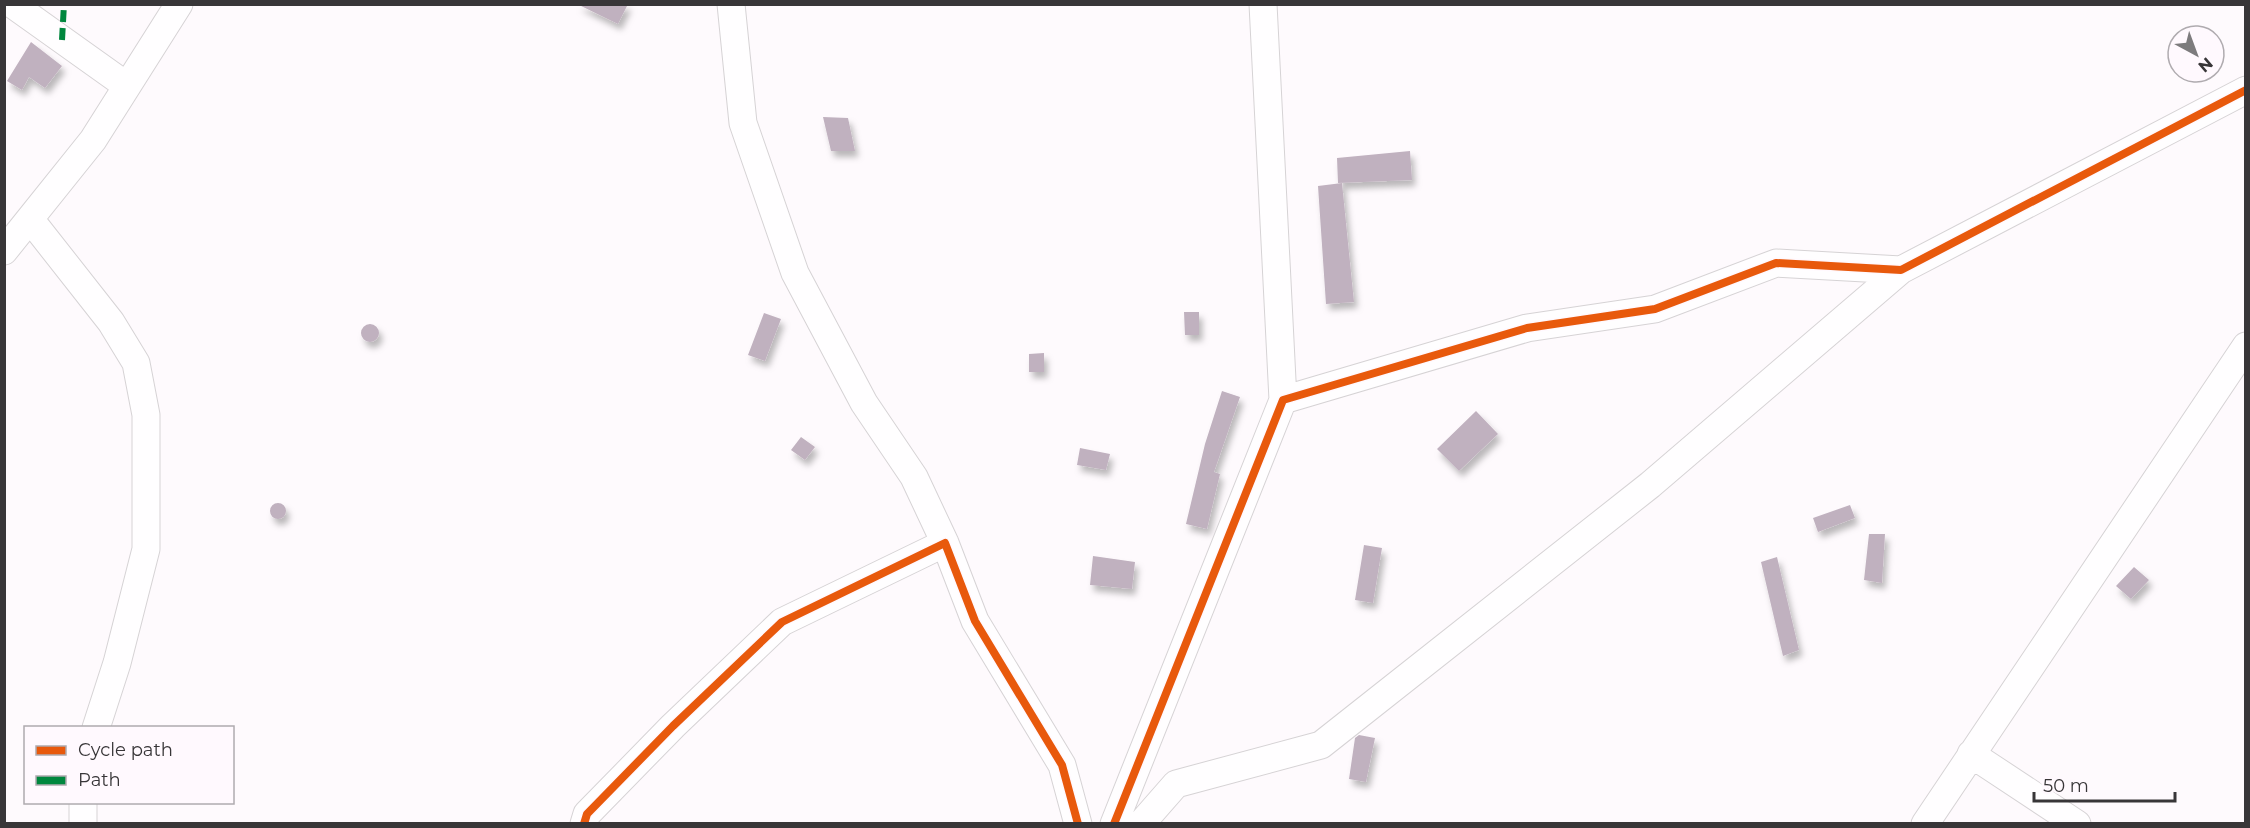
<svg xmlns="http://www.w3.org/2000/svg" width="2250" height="828" font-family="Montserrat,sans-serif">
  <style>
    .building { fill: #c0b1bf; filter: url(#shadow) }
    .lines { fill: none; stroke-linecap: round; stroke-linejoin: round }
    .minor-casing { stroke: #d6d3d5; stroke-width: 29 }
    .minor { stroke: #fffeff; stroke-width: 27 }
    .quiet { stroke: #00873e; stroke-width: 6; stroke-dasharray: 12 6; stroke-linecap: butt }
    .cycleway-casing { stroke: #fff9fe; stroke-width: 11 }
    .cycleway { stroke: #e8590c; stroke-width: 8 }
  </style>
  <defs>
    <filter id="shadow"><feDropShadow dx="3.5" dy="6" stdDeviation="3" flood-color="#0004"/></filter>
  </defs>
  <rect width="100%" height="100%" fill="#fefafd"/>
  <path class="building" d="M577,4H628L618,24Z
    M31,42L62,66L45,88L29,77L22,90L7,81Z
    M823,117L848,118L855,151H831Z
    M1410,151L1412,180L1338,183L1337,158Z
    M1342,183L1354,302L1326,304L1318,186Z
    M1184,312H1199V335H1185Z
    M764,313L781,319L765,361L748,355Z
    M361 333a9 9 0 1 1 18 0a9 9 0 1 1-18 0Z
    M1044,353V372H1029V354Z
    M1222,391L1240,397L1214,472L1220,474L1207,529L1186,524L1205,444Z
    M1476,411L1498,434L1459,471L1437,449Z
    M801,437L815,447L805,460L791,450Z
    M1080,448L1110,454L1106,470L1077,465Z
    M270 511a8 8 0 1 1 16 0a8 8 0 1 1-16 0Z
    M1850,505L1855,518L1818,532L1813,518Z
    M1869,534H1885L1882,583L1864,580Z
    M1364,545L1382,548L1373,603L1355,600Z
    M1093,556L1135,562L1132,589L1090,585Z
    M1777,557L1799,650L1783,656L1761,562Z
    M2134,567L2149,580L2131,599L2116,586Z
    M1359,735L1375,738L1366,782L1349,779L1355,738Z"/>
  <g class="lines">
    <defs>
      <path id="minor" d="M12,4L127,86
        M731,4L743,123L795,273L864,403L914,477L945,543
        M1263,4L1283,400
        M30,219L111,322L136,363L146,415V549L117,663L96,728
        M4,251L93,140L179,4
        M1971,754L2077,824
        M83,824V802
        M584,824L587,814L673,726L782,622L945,543L975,621L1062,765L1078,824
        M1114,824L1283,400L1527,328L1655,309L1776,263L1901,270L2246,90
        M1141,824L1176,784L1321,745L1650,485L1901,270
        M1925,824L2246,346"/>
    </defs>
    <use href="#minor" class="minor-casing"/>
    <use href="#minor" class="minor"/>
    <path class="quiet" d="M62,40L64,4"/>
    <defs>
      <path id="cycleway" d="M584,824L587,814L673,726L782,622L945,543L975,621L1062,765L1078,824
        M1114,824L1283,400L1527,328L1655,309L1776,263L1901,270L2246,90"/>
    </defs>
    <use href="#cycleway" class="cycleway-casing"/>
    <use href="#cycleway" class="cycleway"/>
  </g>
  <rect width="2250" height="828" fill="none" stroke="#383638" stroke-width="12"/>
  <rect x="24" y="726" width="210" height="78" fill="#fff9fe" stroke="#afabaf" stroke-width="1.5"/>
  <rect x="36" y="746" width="30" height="9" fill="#e8590c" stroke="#afabaf" stroke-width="1.5"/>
  <text x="78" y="756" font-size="18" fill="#383638">Cycle path</text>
  <rect x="36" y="776" width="30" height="9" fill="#00873e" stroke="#afabaf" stroke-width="1.5"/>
  <text x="78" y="786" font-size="18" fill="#383638">Path</text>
  <g transform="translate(2196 54) rotate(139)"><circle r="28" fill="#fff9fe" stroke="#afabaf" stroke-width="1.5"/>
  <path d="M0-4.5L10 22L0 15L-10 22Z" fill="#7d7b7d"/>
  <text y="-9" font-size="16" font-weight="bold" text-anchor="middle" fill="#383638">N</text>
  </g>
  <path d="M2034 792v9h141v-9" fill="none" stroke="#383638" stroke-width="3"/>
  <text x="2043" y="792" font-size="18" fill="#383638" stroke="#fff9fe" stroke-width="4.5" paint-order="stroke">50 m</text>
</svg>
